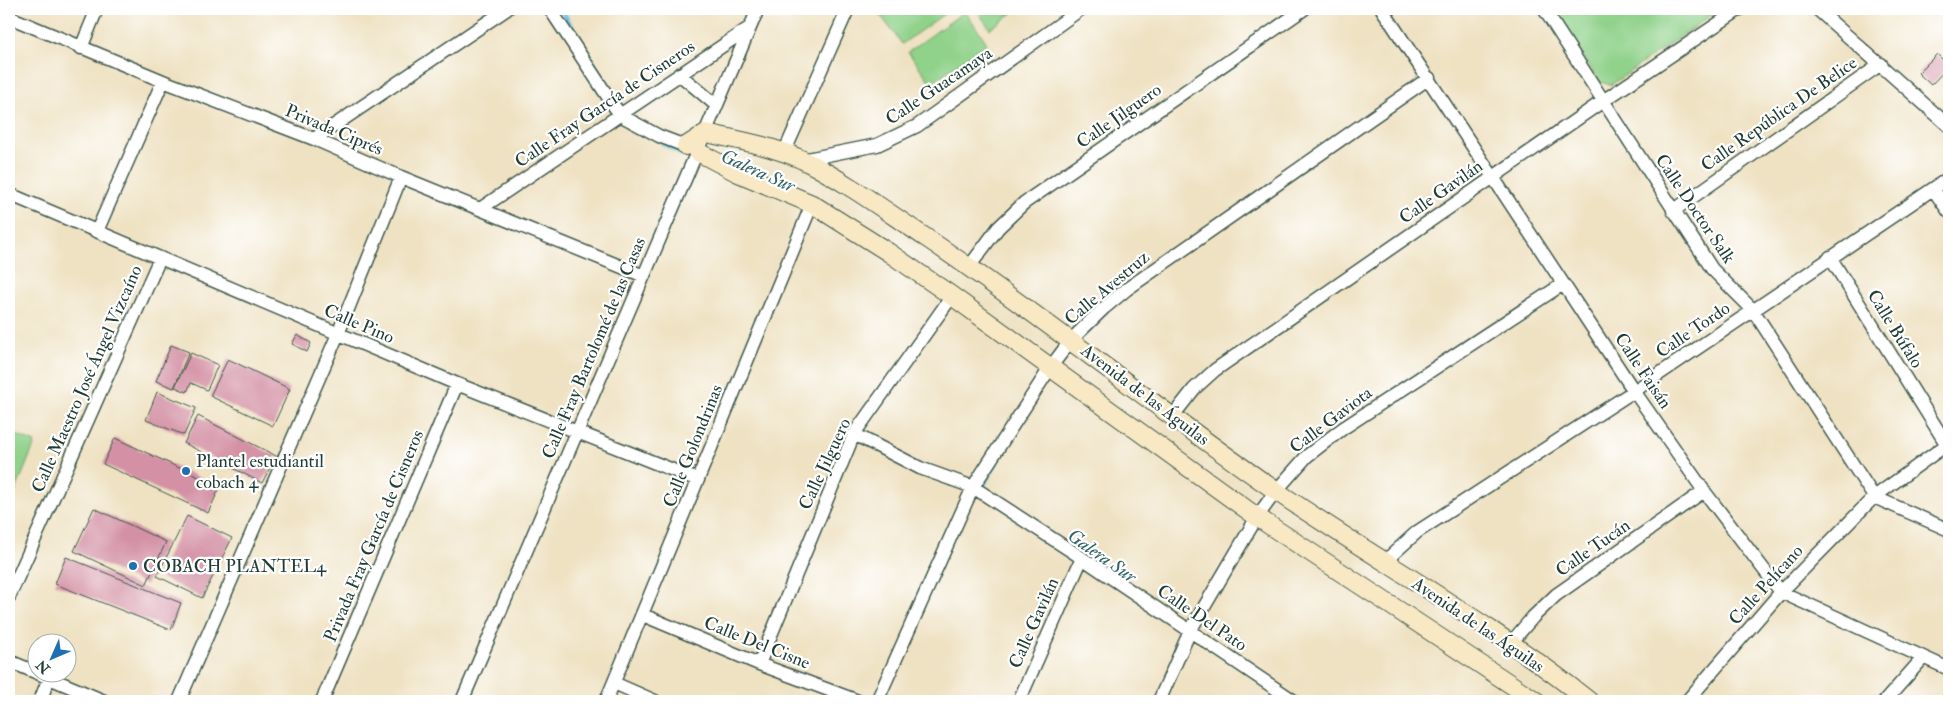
<svg xmlns="http://www.w3.org/2000/svg" width="1958" height="710" font-family="'IM FELL Double Pica',serif">
  <style>
    .green { fill: #90d28a; stroke: #58885f }
    .lines { fill: none; stroke-linecap: round; stroke-linejoin: round }
    .stream { stroke: #63c2e1; stroke-width: 5 }
    .building { fill: #d491a5 }
    .street-casing { stroke: #3e5649; stroke-width: 15 }
    .secondary-casing { stroke: #3e5649; stroke-width: 20 }
    .street { stroke: #fff; stroke-width: 12 }
    .secondary { stroke: #f8e8c3; stroke-width: 18 }
    .poi-dot { fill: #1f6fb2; stroke: #fff; stroke-width: 2 }
    .labels { text-anchor: middle; dominant-baseline: central; stroke-width: 4.5; stroke-linejoin: round; paint-order: stroke }
    .street-label { font-size: 18px; fill: #1f3d34; stroke: #fff }
    .poi-label { font-size: 18px; fill: #1f3d34; stroke: #fff; text-anchor: start }
    .water-label { font-size: 19px; font-style: italic; fill: #336568; stroke: #fff }
  </style>
  <rect width="100%" height="100%" fill="#fff"/>
  <filter id="ink" filterUnits="userSpaceOnUse"><feTurbulence type="fractalNoise" baseFrequency=".02" numOctaves="2"/><feDisplacementMap in="SourceGraphic" scale="10" xChannelSelector="R" yChannelSelector="G"/><feConvolveMatrix kernelMatrix="1 2 1 2 8 2 1 2 1" color-interpolation-filters="sRGB"/></filter>
  <filter id="wash" filterUnits="userSpaceOnUse"><feTurbulence type="fractalNoise" baseFrequency=".0096" numOctaves="4" result="noise"/><feDisplacementMap in="SourceGraphic" scale="20" xChannelSelector="R" yChannelSelector="G"/><feGaussianBlur stdDeviation="1.12" result="paint"/><feColorMatrix in="noise" values="0 0 0 0 0 0 0 0 0 0 0 0 0 0 0 0 0 1.4 0 .05"/><feComposite in="paint" operator="in"/></filter>
  <g filter="url(#wash)">
    <rect width="100%" height="100%" fill="#efe2c3"/>
    <path class="green" d="M885,9H951L902,44L879,13Z
      M976,9H1018L990,29Z
      M1550,9H1720L1611,85L1600,82Z
      M965,11L987,43L931,83L908,52Z
      M9,432L35,443L9,507Z"/>
    <g class="lines">
      <path class="stream" d="M561,9L601,76
        M663,143L682,154
        M982,491L981,489L995,464"/>
    </g>
    <g id="blocks">
      <path class="building" d="M1937,54L1949,66L1931,85L1918,73Z
        M297,335L311,343L307,352L292,344Z
        M171,345L189,352L174,388L156,381Z
        M191,353L218,365L207,390L191,383L187,392L175,387Z
        M228,359L290,389L273,426L210,396Z
        M157,392L196,408L184,435L146,420Z
        M198,416L276,456L262,483L184,443Z
        M115,438L220,487L208,513L103,464Z
        M94,508L166,542L146,585L74,551Z
        M187,516L232,538L202,598L157,576Z
        M66,557L181,603L171,630L55,584Z"/>
    </g>
  </g>
  <g filter="url(#ink)">
    <use href="#blocks" fill-opacity="0" stroke="#3e5649" stroke-width="1"/>
    <g class="lines">
      <defs>
        <path id="street" d="M550,9L620,115L659,136L693,149
          M1382,9L1634,391L1704,491L1781,592L1949,669
          M1544,9L1712,269L1753,310L1874,497
          M1817,9L1949,126
          M9,17L163,81L314,139L401,177L644,276
          M81,48L97,9
          M679,74L716,105
          M314,139L507,9
          M784,153L848,9
          M802,160L877,145L917,126L1081,9
          M1933,189L1949,212
          M9,194L457,384L698,480
          M480,209L749,28
          M1673,211L1881,64
          M97,231L163,81
          M1830,257L1947,445
          M969,267L998,228L1024,203L1304,9
          M1172,417L1194,389L1215,370L1603,101L1740,9
          M854,434L920,468L973,487L1082,558L1294,701
          M1874,497L1949,530
          M1384,562L1417,532L1634,391L1949,178
          M9,597L160,258
          M643,615L759,664L858,701
          M1510,644L1533,617L1556,595L1704,491
          M9,661L104,701
          M759,664L854,434L952,296
          M614,683L655,701
          M40,701L49,678
          M179,701L338,334L401,177
          M322,701L457,384
          M462,701L758,9
          M606,701L812,204
          M877,701L973,487L1050,368L1071,340L1104,308L1127,289L1429,78
          M1019,701L1082,558
          M1159,701L1190,631L1257,517L1276,491L1307,456L1342,429L1563,284
          M1687,701L1781,592L1874,497L1949,443
          M1885,701L1923,658"/>
        <path id="secondary" d="M686,146L706,133C738,140 772,146 803,160C847,182 887,212 928,239C1047,319 1158,410 1276,491C1380,562 1491,623 1589,701
          M698,152L736,172L812,204L888,252L952,296L1257,517L1536,701"/>
      </defs>
      <use href="#street" class="street-casing"/>
      <use href="#secondary" class="secondary-casing"/>
      <use href="#street" class="street"/>
      <use href="#secondary" class="secondary"/>
    </g>
  </g>
  <g class="poi-dot">
    <circle cx="186" cy="471" r="5"/>
    <circle cx="133" cy="566" r="5"/>
  </g>
  <g class="labels">
    <g class="street-label">
      <text transform="translate(939 86) rotate(-34)">Calle Guacamaya</text>
      <text transform="translate(605 104) rotate(-34)">Calle Fray García de Cisneros</text>
      <text transform="translate(1779 114) rotate(-35)">Calle República De Belice</text>
      <text transform="translate(1119 116) rotate(-35)">Calle Jilguero</text>
      <text transform="translate(334 130) rotate(23)">Privada Ciprés</text>
      <text transform="translate(1441 192) rotate(-35)">Calle Gavilán</text>
      <text transform="translate(1695 209) rotate(56)">Calle Doctor Salk</text>
      <text transform="translate(1107 288) rotate(-40)">Calle Avestruz</text>
      <text transform="translate(359 324) rotate(23)">Calle Pino</text>
      <text transform="translate(1895 329) rotate(58)">Calle Búfalo</text>
      <text transform="translate(1693 330) rotate(-34)">Calle Tordo</text>
      <text transform="translate(594 348) rotate(-67)">Calle Fray Bartolomé de las Casas</text>
      <text transform="translate(1643 371) rotate(56)">Calle Faisán</text>
      <text transform="translate(87 379) rotate(-66)">Calle Maestro José Ángel Vizcaíno</text>
      <text transform="translate(1145 395) rotate(37)">Avenida de las Águilas</text>
      <text transform="translate(1331 420) rotate(-37)">Calle Gaviota</text>
      <text transform="translate(693 446) rotate(-68)">Calle Golondrinas</text>
      <text transform="translate(825 464) rotate(-65)">Calle Jilguero</text>
      <text transform="translate(374 536) rotate(-67)">Privada Fray García de Cisneros</text>
      <text transform="translate(1593 548) rotate(-35)">Calle Tucán</text>
      <text transform="translate(1766 585) rotate(-48)">Calle Pelícano</text>
      <text transform="translate(1202 618) rotate(34)">Calle Del Pato</text>
      <text transform="translate(1034 623) rotate(-66)">Calle Gavilán</text>
      <text transform="translate(1478 625) rotate(34)">Avenida de las Águilas</text>
      <text transform="translate(757 643) rotate(22)">Calle Del Cisne</text>
    </g>
    <g class="poi-label">
      <text x="196" y="461">Plantel estudiantil<tspan x="196" dy="21">cobach 4</tspan></text>
      <text x="143" y="566">COBACH PLANTEL4</text>
    </g>
    <g class="water-label">
      <text transform="translate(758 171) rotate(24)">Galera Sur</text>
      <text transform="translate(1102 556) rotate(35)">Galera Sur</text>
    </g>
  </g>
  <rect width="1958" height="710" fill="none" stroke="#fff" stroke-width="30"/>
  <g transform="translate(52 658) rotate(225)"><circle r="24" fill="#ffffff" stroke="#a5b1ae"/>
  <path d="M0-4L9 19L0 12L-9 19Z" fill="#1f6fb2"/>
  <text y="-8" font-size="14" font-weight="bold" text-anchor="middle" fill="#1f3d34">N</text>
  </g>
</svg>
